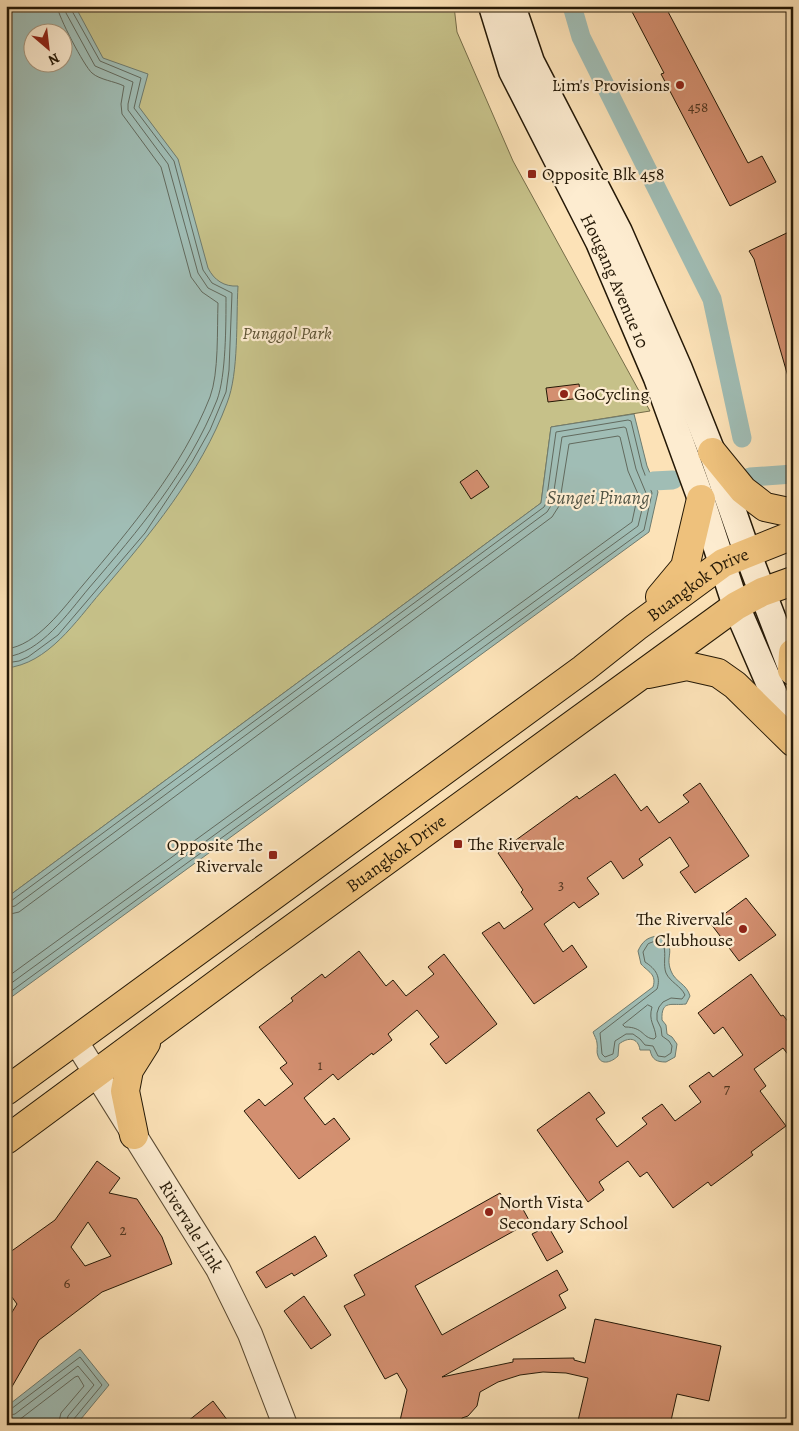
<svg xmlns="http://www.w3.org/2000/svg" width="799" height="1431" font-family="Alegreya,serif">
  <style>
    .green { fill: #c6c189; stroke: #756c48; fill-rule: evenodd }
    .water { fill: #a0bdb5; stroke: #6e7b6f; fill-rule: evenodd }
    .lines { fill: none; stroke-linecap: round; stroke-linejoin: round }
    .shore { stroke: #626a5e; stroke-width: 1 }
    .canal { stroke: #a0bdb5; stroke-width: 19 }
    .building { fill: #d38f70; stroke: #241806; fill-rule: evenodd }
    .tertiary-casing { stroke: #5a4a32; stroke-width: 26 }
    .secondary-casing { stroke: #241806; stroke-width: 29 }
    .primary-casing { stroke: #241806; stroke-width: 30 }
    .tertiary { stroke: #fdecd0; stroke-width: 24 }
    .secondary { stroke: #fdecd0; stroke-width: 26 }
    .primary { stroke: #eec17c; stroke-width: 28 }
    .poi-dot { fill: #8f2418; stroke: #fdecd0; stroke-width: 2 }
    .labels { text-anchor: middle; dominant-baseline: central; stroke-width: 4.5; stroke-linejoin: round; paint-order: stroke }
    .number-label { font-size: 15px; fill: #503620 }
    .poi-label { font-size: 18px; fill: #241806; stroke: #fdecd0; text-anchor: start }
    .street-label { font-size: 18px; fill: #241806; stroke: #fdecd0 }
    .park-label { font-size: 18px; font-style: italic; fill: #5d5334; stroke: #fdecd0 }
    .water-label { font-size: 19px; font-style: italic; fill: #4f5243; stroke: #fdecd0 }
  </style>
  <rect width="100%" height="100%" fill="#fce2b7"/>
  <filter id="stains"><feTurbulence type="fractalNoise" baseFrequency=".004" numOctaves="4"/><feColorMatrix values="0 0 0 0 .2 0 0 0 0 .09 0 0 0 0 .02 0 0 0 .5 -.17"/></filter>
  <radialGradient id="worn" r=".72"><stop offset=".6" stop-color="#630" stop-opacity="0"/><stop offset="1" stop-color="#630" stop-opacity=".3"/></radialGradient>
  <path class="green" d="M6,6H454L457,32L513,161L650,411L551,427L541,503L6,898ZM32,32H62V62H32Z"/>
  <path class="water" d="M6,6H75L103,58L148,74L139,107L178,159L208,268C214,280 224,287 238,286C236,319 239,373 227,403C201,473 149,536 101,592C76,621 48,664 6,668ZM32,32H62V62H32Z
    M634,414L647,466L658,492L649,532L6,1001V898L541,503L551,427Z
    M658,936C679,949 664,954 671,971C675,982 687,984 690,996L686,1004C672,1006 661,999 662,1020L666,1025L667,1034L672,1037L677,1044L675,1057L666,1062C657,1062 652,1060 650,1050H640C638,1037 628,1037 619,1044L618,1056C612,1062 601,1066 598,1056C596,1052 598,1047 597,1043C597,1040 594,1035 593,1032L653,987C657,974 648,972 641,964L638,951C642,942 647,937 658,936Z
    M80,1349L109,1385L76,1425H6V1407Z"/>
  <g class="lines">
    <path class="shore" d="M6,649C37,646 64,607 83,585C131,528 182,468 210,397C219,373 217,329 218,303L202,292L191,277L161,167L122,114L121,104L124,86C114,81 100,80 92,73C84,66 58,16 57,6
      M6,657C41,653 68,613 89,588C138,531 189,471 217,400C226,376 226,324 226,297L208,288L198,273L168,164L128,110V104L133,82L95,66L66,13L65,6
      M6,663L19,661L28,657L58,635L145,533L192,462L210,430L226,392L229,370L232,293L212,283L203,270L174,161L134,108L141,78L100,61L72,11L71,6
      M6,902L11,901L544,507L546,503L556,432L628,420L631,421L642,467L652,493L644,530L6,995
      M6,908L15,906L547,512L552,504L562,437L624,427L626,428L636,469L646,493L638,526L6,987
      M6,915L19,912L552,517L559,506L569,444L618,436L620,437L628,471L638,494L632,522L6,978
      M656,941L664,947C666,955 663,965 666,973C670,982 681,986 685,995L682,999L671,998L663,1002L659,1007L657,1013V1020L661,1028L662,1036L669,1041L672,1046L671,1053L665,1057L658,1056L653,1046L645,1045L640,1039L633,1034H626L615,1041L613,1054L605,1057L602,1054L600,1033L657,989C661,977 656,969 645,962L643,952L648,944Z
      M648,1005L652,1007C648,1021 655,1025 656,1037L654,1039C642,1038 644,1027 625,1027L623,1025Z
      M6,1410L11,1409L80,1357L102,1385L73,1420L72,1425
      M6,1416L15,1414L78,1366L94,1385L68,1416L66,1425
      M6,1424L19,1420L75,1377L78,1376L84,1386L61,1413L58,1425"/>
    <path class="canal" d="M572,6L581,37L712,299L742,438
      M750,477L793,474
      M653,481L673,480"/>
  </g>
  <path class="building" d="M629,6H665L748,163L762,156L776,182L730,206L661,74L664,73Z
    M793,230V379L789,380L754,259L749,251Z
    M579,384L581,398L548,402L546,388Z
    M477,470L489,487L471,499L460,482Z
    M615,774L641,811L647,806L659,823L689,802L683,795L700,783L749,856L695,893L680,872L689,866L670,837L639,859L643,865L623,879L611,861L587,878L599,894L579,908L574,902L544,924L563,952L572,945L587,967L534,1004L482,933L499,922L504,929L533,909L521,892L523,890L498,853L577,796L579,799Z
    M746,898L776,935L739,961L711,924Z
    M359,951L386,986L393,980L406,996L434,974L428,967L444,954L497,1024L446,1064L430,1044L439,1037L417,1010L388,1034L392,1040L373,1055L372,1053L338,1080L333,1074L304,1098L325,1125L334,1118L350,1139L299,1179L244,1111L259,1099L265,1106L293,1084L280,1068L287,1063L259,1027L293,1001L291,998L322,974L325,978Z
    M751,974L781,1016L783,1015L793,1028V1061L783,1048L754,1069L766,1086L760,1091L786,1126L751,1152L753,1155L711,1186L708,1182L673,1208L647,1172L640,1177L628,1161L599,1182L604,1190L588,1202L537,1130L589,1092L605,1113L596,1119L617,1147L647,1124L642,1118L662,1104L675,1121L701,1102L689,1086L709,1072L713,1077L743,1055L723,1027L714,1034L698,1013Z
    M97,1161L120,1178L109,1193L137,1199L162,1237L172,1264L102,1292L39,1340L6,1397V1322L17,1304L6,1289V1255L55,1220ZM88,1222L111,1256L85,1266L71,1247Z
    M500,1193L509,1208L519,1202L530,1222L415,1286L442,1335L557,1270L568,1290L559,1295L566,1308L442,1377L513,1362V1359L574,1358V1360L585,1363L595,1319L721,1346L709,1401L677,1394L670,1425H577L588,1378L566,1373L543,1372L520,1375L498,1382L480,1392L477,1406L468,1416L462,1418L461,1425H399L407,1390L397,1373L385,1379L344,1306L365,1295L354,1275Z
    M548,1226L563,1252L547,1261L532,1234Z
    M315,1236L327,1256L294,1276L292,1273L266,1288L256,1272Z
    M304,1296L331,1335L311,1349L284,1311Z
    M213,1401L231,1425H183Z"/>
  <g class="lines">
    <defs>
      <g id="tertiary">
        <path id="s1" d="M75,1040L218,1269L250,1334L285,1425"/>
      </g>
      <g id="secondary">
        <path id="s2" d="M492,6L512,71L599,242L657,378L701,499L736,606L793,738"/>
        <path d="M512,6L531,62L619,232L679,369L712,452L747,552L793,672"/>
      </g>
      <g id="primary">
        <path d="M712,452L743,490L765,507L793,513"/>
        <path d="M660,597L685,567L701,499"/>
        <path d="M792,670L793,653"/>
        <path d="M648,674L687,666L718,673L735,685L793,742"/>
        <path id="s3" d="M6,1091L583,669L636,627L723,563L793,535"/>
        <path d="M134,1135L125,1091L129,1070L146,1043"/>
        <path id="s4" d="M6,1140L248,961L736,606L762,592L793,581"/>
      </g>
    </defs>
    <use href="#tertiary" class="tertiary-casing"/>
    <use href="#secondary" class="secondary-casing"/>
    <use href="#primary" class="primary-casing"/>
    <use href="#tertiary" class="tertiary"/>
    <use href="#secondary" class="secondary"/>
    <use href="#primary" class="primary"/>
  </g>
  <g class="poi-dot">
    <circle cx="680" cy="85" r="5"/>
    <rect x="527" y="169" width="10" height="10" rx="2.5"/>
    <circle cx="564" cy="394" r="5"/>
    <rect x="453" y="839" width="10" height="10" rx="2.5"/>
    <rect x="268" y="850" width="10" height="10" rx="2.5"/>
    <circle cx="743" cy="929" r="5"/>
    <circle cx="489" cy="1212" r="5"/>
  </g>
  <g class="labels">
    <g class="number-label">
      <text x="698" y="107">458</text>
      <text x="561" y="885">3</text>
      <text x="320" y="1065">1</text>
      <text x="727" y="1089">7</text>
      <text x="123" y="1230">2</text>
      <text x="67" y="1283">6</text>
    </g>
    <g class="poi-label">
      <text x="670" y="85" text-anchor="end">Lim's Provisions</text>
      <text x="542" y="174">Opposite Blk 458</text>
      <text x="574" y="394">GoCycling</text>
      <text x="468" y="844">The Rivervale</text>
      <text x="263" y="845" text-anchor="end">Opposite The<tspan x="263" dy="21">Rivervale</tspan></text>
      <text x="733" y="919" text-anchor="end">The Rivervale<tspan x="733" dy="21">Clubhouse</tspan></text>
      <text x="499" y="1202">North Vista<tspan x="499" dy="21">Secondary School</tspan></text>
    </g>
    <g class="street-label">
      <text stroke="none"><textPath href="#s2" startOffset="302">Hougang Avenue 10</textPath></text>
      <text stroke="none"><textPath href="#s3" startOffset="858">Buangkok Drive</textPath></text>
      <text stroke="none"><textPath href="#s4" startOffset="484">Buangkok Drive</textPath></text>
      <text stroke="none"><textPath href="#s1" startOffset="220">Rivervale Link</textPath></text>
    </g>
    <g class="park-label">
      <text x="287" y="333">Punggol Park</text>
    </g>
    <g class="water-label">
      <text x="598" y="498">Sungei Pinang</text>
    </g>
  </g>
  <rect width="799" height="1431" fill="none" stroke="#fce2b7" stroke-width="25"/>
  <rect x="8" y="8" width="784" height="1416" fill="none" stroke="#241806" stroke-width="2.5"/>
  <rect x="12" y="12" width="774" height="1406" fill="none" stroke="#241806"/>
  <g transform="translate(48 48) rotate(152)"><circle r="24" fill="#fdecd0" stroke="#a6977f"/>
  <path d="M0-4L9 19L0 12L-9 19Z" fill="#8f2418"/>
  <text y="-8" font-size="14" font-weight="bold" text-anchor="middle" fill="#241806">N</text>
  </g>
  <rect width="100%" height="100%" filter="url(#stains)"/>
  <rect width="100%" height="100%" fill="url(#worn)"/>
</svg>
